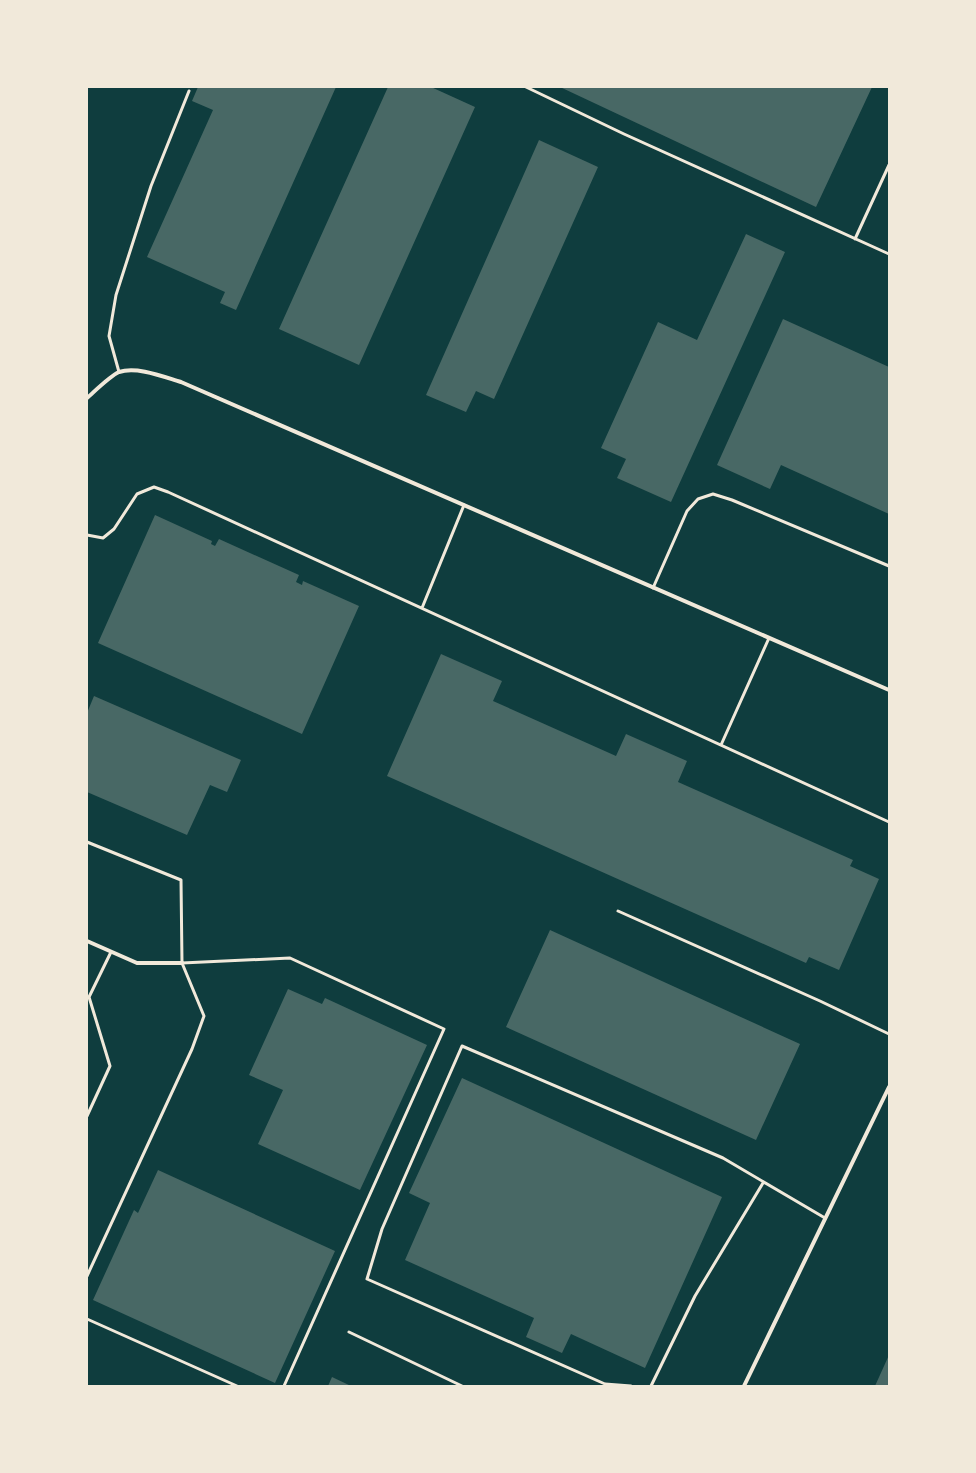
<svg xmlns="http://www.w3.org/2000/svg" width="976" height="1473" font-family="Helvetica,sans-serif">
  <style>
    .building { fill: #486865 }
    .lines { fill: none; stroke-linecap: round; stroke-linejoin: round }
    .service { stroke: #f1e9da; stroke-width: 3 }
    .minor { stroke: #f1e9da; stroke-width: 4 }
  </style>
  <rect width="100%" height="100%" fill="#0f3d3e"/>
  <path class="building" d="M198,87H336L236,310L220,303L225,292L147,257L213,110L192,101Z
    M388,87H431L475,107L359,365L279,329Z
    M560,87H872L816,207Z
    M539,140L598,167L494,399L476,391L466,412L426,395Z
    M746,234L785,252L671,502L617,478L626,459L601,448L658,322L697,340Z
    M783,319L889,367V514L781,465L770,489L717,465Z
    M155,515L212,541L211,544L215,546L219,539L299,575L296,582L302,585L303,581L359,606L302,734L98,643Z
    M441,654L502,681L493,701L616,756L626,734L687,761L678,782L853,860L850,866L879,879L839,970L809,957L806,963L387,776Z
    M94,696L241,760L227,792L210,785L187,835L87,792V713Z
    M550,930L800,1044L756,1140L506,1027Z
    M288,989L322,1004L325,998L427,1045L360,1190L258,1144L283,1090L249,1075Z
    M462,1078L722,1197L645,1368L571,1334L562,1353L526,1337L534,1318L405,1260L430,1203L409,1193Z
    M158,1170L335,1251L275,1383L93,1300L134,1210L138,1213Z
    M889,1355V1386H875Z
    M332,1377L351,1386H328Z"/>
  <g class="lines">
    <path class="service" d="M526,87L624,134L889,254
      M855,239L889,165
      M119,372L109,336L116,295L151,186L189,91
      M87,535L103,538L114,529L137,494L154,487L168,492L889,822
      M653,588L687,511L698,499L713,494L732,500L889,566
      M422,608L464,505
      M721,745L769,638
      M87,842L181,880L182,963L204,1016L192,1049L87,1276
      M618,911L820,1001L889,1034
      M182,963L290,958L444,1029L284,1386
      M87,1116L110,1066L89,997L111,952
      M87,1319L237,1386
      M349,1332L462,1386
      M631,1386L605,1384L367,1279L382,1229L462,1046L723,1158L825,1218
      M651,1386L695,1296L763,1183"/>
    <path class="minor" d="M87,398C95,391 110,376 119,372C137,366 164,377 181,382L889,690
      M87,941L137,963H182
      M744,1386L889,1087"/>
  </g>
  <rect width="976" height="1473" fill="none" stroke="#f1e9da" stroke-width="176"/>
</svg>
